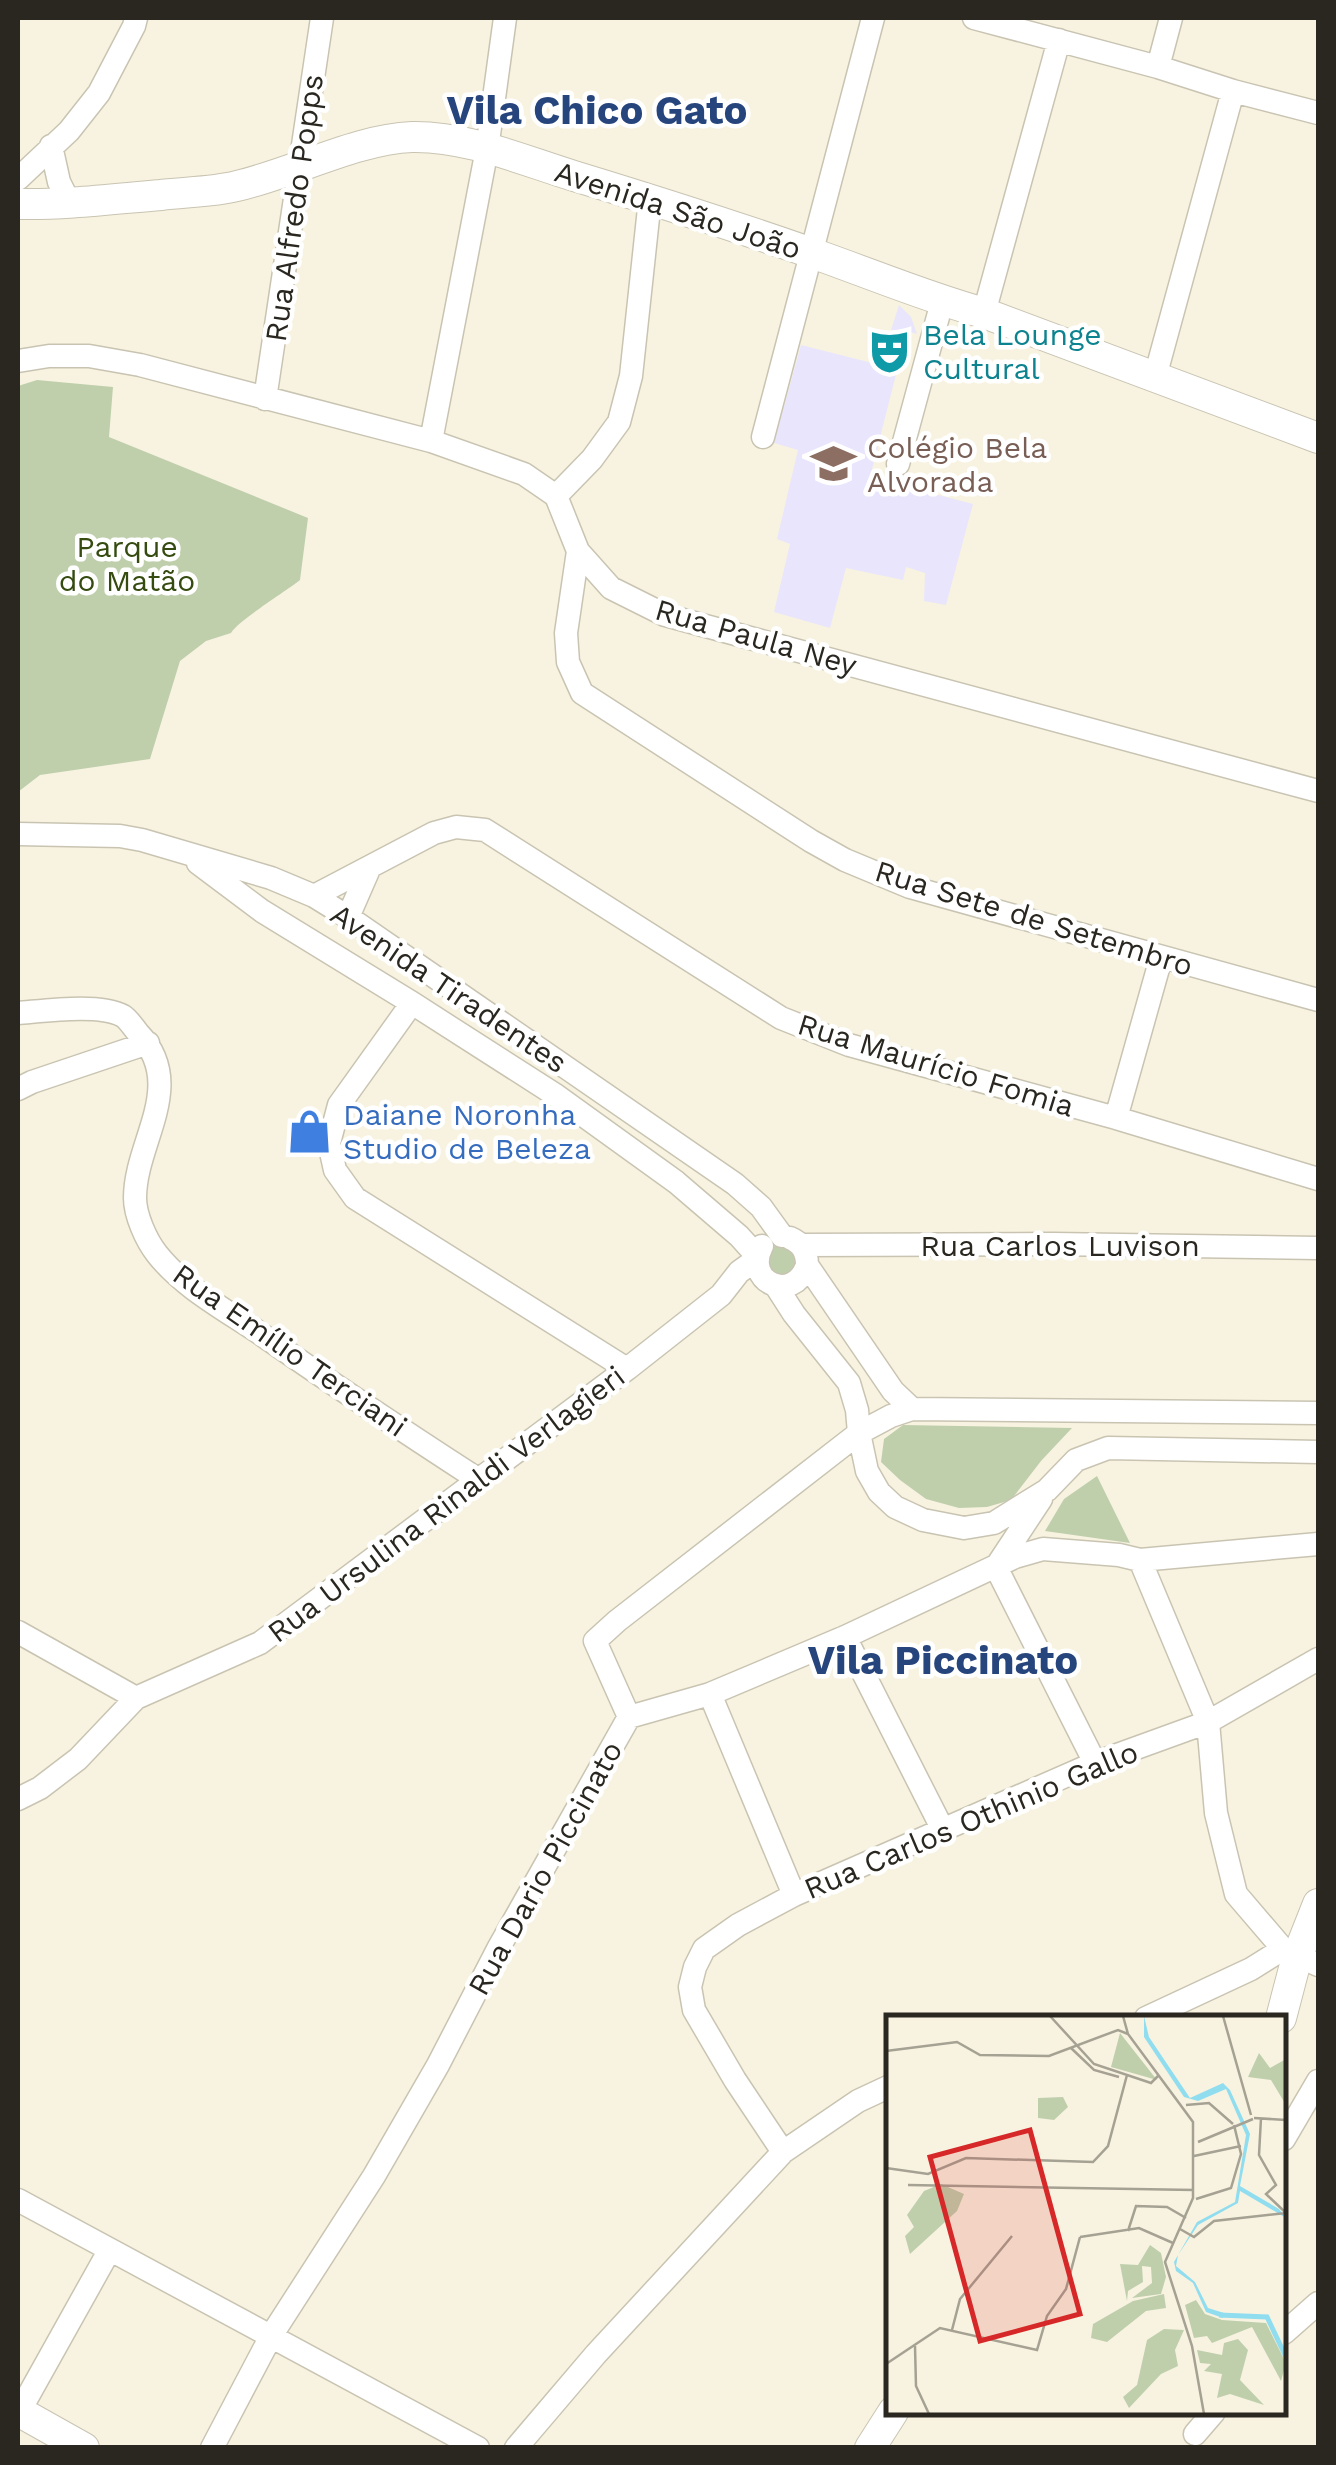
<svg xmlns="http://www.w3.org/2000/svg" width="1336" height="2465" font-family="'Work Sans',sans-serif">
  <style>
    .education { fill: #e9e5fc }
    .green { fill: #bfcfac }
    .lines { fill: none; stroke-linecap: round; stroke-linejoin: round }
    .minor-casing { stroke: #c9c4b2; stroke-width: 25 }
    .major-casing { stroke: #c9c4b2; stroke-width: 32 }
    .minor { stroke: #fff; stroke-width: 22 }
    .major { stroke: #fff; stroke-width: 30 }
    .labels { text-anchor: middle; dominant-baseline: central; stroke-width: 9; stroke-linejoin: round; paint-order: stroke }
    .street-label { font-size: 30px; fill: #292720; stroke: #fff }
    .culture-label { font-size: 30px; fill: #0d838f; stroke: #fff; text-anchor: start }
    .education-label { font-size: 30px; fill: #785e54; stroke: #fff; text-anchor: start }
    .park-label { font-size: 30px; fill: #354b0f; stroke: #fff }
    .shop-label { font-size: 30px; fill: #366cbe; stroke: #fff; text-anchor: start }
    .district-label { font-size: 40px; font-weight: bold; fill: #27457d; stroke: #fff }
    .inset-river { fill: none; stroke: #90ddf0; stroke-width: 5 }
    .inset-road { fill: none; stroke: #a5a193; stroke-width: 2.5 }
    .view { fill: #d62828; fill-opacity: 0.15; stroke: #d62828; stroke-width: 5 }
    .inset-edge { fill: none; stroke: #292720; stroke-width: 5 }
  </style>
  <rect width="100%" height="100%" fill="#f8f3e0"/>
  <path class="education" d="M899,305L911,317L917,334L907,331L870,477L973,504L946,605L924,601L925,573L906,567L903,580L846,568L830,628L774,612L790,544L777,539L798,450L774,443L801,345L880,365Z"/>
  <path class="green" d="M37,380L113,387L109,437L308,518L300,580C285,592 239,620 231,633L206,641L180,661L150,759L40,775L18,792V386Z
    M779,1243L790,1244L799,1269L774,1278L765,1253Z
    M903,1425L1072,1428L1041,1461L1011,1500L987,1507L959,1508L926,1499L900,1480L881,1462L884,1439Z
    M1097,1476L1130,1543L1045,1531L1064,1499Z"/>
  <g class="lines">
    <defs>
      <path id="minor" d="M974,18L1158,67L1233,91L1318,113
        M1158,67L1171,18
        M51,146L59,182L70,204
        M18,179L69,131L99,93L134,26L136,18
        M984,313L1059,40
        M18,361L49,356H89L140,365L431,441L524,474L556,496L578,551L611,588L665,615L1318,791
        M1155,377L1233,91
        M265,399L322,18
        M763,437L873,18
        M431,441L487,149L505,18
        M898,464L942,302
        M556,496L592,459L619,422L631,376L650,199
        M578,551L566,633L568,662L582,693L811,841L845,860L910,887L1318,1000
        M18,834L120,836L142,840L271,878L314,896L348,917L735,1184L761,1207L782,1236
        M198,863L262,911L412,1003L554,1094L676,1182L739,1236L757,1256
        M314,896L434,833L456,827L485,830L781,1018L849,1045L1116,1118L1318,1179
        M348,917L369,869
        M412,1003L339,1105L329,1143L335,1170L355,1198L627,1369
        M18,1013C44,1011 100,1003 123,1016C128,1019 134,1028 138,1033C188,1085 135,1141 135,1198C135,1215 146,1240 157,1254C183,1287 224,1309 258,1332C331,1383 405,1432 479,1480
        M18,1089L32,1082L148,1043
        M1116,1118L1161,958
        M790,1238C802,1243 807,1252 807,1265L893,1391L912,1409
        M802,1245L1053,1244L1318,1248
        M762,1246C743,1283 794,1304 807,1265
        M776,1286L794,1314L849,1383L857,1410L859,1433L867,1471L879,1492L895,1507L923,1520L964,1528L994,1523L1047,1490L1076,1460L1108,1448L1318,1452
        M1140,1560L1208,1722L1216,1813L1236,1894L1283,1949L1318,1965
        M998,1564L1041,1499
        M996,1567L1095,1763
        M18,1632L136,1698
        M845,1637L943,1830
        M710,1694L794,1895
        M629,1717L595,1641L617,1621L859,1433L891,1416L912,1409L1318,1413
        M18,1799L40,1788L78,1759L136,1698L260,1643L627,1369L721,1295L739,1272L757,1259
        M1146,2018L1251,1969L1283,1949
        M1284,2139L1318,2081
        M783,2152L735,2080L694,2010L690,1987L695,1967L704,1949L738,1925L794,1895L1095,1763L1208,1722L1318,1659
        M18,2200L478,2448
        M1284,2333L1318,2303
        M18,2414L109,2251
        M1195,2434L1214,2412
        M212,2448L271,2336L374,2176L438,2065L498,1949L629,1717L710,1694L845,1637L1015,1557L1043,1549L1119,1555L1140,1560L1318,1544
        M516,2448L596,2354L783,2152L858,2101L888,2087"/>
      <path id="major" d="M18,204C66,205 113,199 161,195C186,192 213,192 237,186C293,173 357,139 412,137C467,136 522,160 574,176C656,201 738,227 820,256C874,275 929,298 984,313L1318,438
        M1281,2018L1297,1957L1318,1904
        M18,2411L84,2448
        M870,2448L893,2412"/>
    </defs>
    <use href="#minor" class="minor-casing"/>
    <use href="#major" class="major-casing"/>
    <use href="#minor" class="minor"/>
    <use href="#major" class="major"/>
  </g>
  <defs>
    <symbol id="theatre-bare" viewBox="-9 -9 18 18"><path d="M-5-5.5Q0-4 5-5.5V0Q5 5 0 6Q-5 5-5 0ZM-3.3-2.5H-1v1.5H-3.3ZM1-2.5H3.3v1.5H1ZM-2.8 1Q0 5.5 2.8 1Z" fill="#0f9aa8" stroke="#fff" stroke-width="2.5" paint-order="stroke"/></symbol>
    <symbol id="school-bare" viewBox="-9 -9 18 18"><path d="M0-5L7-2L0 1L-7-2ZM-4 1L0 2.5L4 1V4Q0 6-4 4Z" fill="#8d6e63" stroke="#fff" stroke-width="2.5" paint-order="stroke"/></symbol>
    <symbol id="shop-bare" viewBox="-9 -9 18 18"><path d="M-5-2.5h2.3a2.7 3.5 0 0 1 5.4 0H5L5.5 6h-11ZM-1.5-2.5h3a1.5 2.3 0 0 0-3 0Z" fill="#3f7fe0" stroke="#fff" stroke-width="2.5" paint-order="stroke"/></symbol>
  </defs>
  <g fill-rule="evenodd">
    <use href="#theatre-bare" x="858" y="320" width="63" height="63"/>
    <use href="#school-bare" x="802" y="432" width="63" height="63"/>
    <use href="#shop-bare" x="278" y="1100" width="63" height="63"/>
  </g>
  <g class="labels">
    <g class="street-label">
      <text transform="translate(294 208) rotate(-82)">Rua Alfredo Popps</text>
      <text transform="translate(678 210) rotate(18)">Avenida São João</text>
      <text transform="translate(756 637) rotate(16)">Rua Paula Ney</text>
      <text transform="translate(1034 918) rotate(17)">Rua Sete de Setembro</text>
      <text transform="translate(449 988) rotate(34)">Avenida Tiradentes</text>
      <text transform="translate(936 1065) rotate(17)">Rua Maurício Fomia</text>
      <text x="1060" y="1245">Rua Carlos Luvison</text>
      <text transform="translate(290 1350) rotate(35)">Rua Emílio Terciani</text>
      <text transform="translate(446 1504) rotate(-37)">Rua Ursulina Rinaldi Verlagieri</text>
      <text transform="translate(971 1820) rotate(-23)">Rua Carlos Othinio Gallo</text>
      <text transform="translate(545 1868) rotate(-61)">Rua Dario Piccinato</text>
    </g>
    <g class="culture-label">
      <text x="923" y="334">Bela Lounge<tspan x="923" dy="34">Cultural</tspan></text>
    </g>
    <g class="education-label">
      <text x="867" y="447">Colégio Bela<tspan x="867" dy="34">Alvorada</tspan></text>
    </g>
    <g class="park-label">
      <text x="127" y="546">Parque<tspan x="127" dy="34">do Matão</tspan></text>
    </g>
    <g class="shop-label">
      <text x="343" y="1114">Daiane Noronha<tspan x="343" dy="34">Studio de Beleza</tspan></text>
    </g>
    <g class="district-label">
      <text x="597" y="110">Vila Chico Gato</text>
      <text x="943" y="1660">Vila Piccinato</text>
    </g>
  </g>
  <g transform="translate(886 2015)">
    <rect width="400" height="400" fill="#f8f3e0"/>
    <path d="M234,18L271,65L225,52ZM373,38L384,53L400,44V90L385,65L362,62ZM152,83L177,82L182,92L168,105L152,103ZM55,169L78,179L71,196L24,239L19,221L28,212L21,200L38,176ZM264,230L275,238L280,262L275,279L246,283L266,268L265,252L256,251L257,267L242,276L241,286L234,249L252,250ZM278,279L280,293L260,296L221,327L205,323L207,309L247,286ZM310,285L319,299L336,305L380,308L400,348L395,366L366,312L326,328L321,321L308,323L299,290ZM278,314L298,315L289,335L292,351L275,359L243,393L237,382L251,370L261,325ZM352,324L362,335L354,365L378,390L344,379L331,383L336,359L318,356L325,349L314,348L311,335L336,340L338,328Z" fill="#bfcfac"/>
    <path d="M258,1L263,22L304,83L337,68L344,75L364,119L354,171L393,194L400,203L354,176L352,188L312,210L292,240L290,251L309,267L322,293L338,298L337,303L320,297L307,268L290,256L288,247L311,207L349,187L360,120L340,74L312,86L298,82L258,22Z" fill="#90ddf0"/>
    <path class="inset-river" d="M333,300L381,302L400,342"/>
    <path class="inset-road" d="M164,1L208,49L265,68L273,60M237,1L242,19L307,107V183L279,247L306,331L318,399M337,1L365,100M185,33L208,55L233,62M0,36L71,27L94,40L163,41L232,15L242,19M300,90L323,88L347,109M368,103L400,105M375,103L373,140L390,170L380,179L399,197M312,127L367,104M308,141L355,131M0,153L42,159L80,143L207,147L222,131L241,60M22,170L308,175M310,184L345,173L355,139L348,110M294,214L308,222L328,206L400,198M242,216L250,191L281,192L300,203M194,222L253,213L287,228M66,315L74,284L126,221M29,331L30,371L43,399M0,349L54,313L151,335L161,301L180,274L194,222"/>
    <path class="view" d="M144,115L194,299L94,326L44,142Z"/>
    <rect width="400" height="400" class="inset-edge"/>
  </g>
  <rect width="1336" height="2465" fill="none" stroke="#292720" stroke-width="40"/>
</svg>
